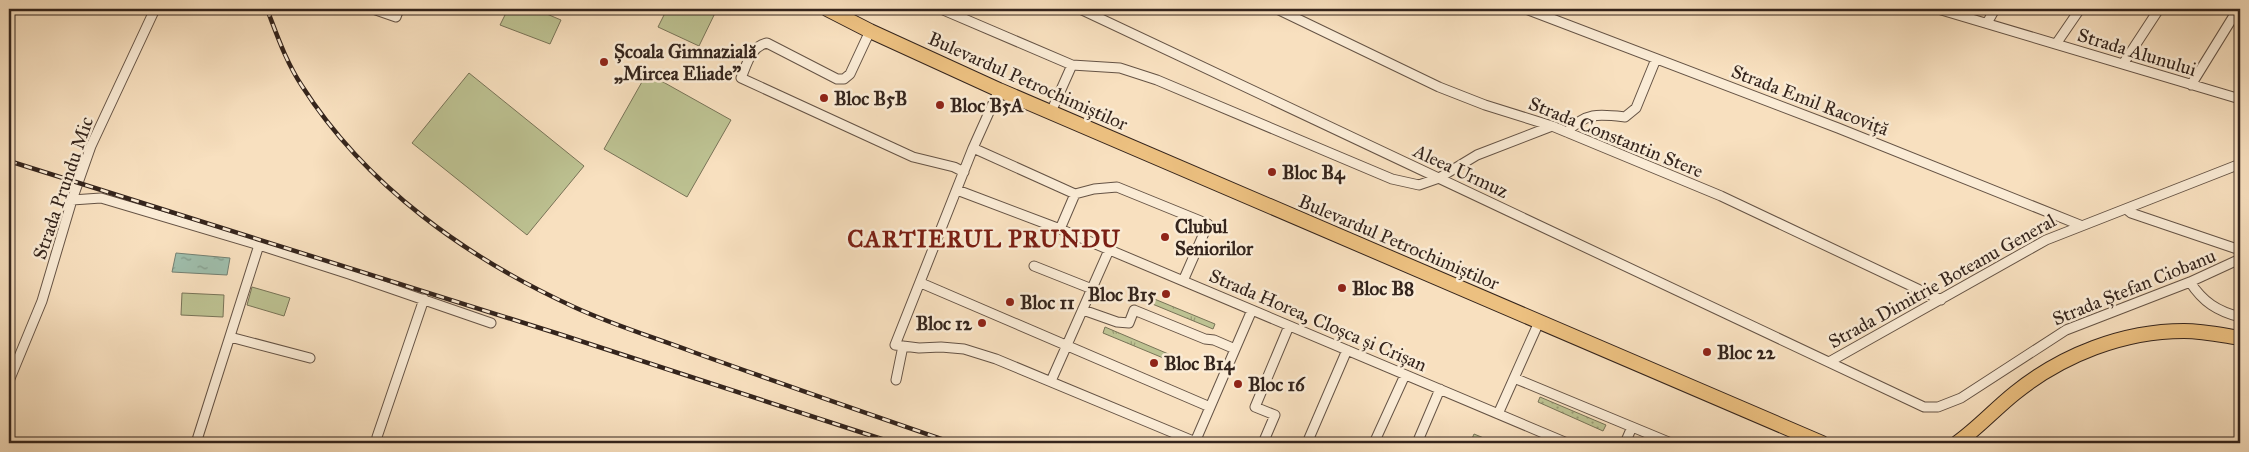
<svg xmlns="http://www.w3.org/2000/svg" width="2249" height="452" font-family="'IM FELL Great Primer',serif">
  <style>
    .grass { fill: url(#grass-tufts); stroke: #787357 }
    .forest { fill: url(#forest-crowns); stroke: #787357 }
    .garden { fill: url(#garden-dots); stroke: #787357 }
    .pitch { fill: #bdc292; stroke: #787357 }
    .water { fill: url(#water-ripples); stroke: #748072 }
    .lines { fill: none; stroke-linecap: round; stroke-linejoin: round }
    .street-casing { stroke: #655345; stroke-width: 11 }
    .primary-casing { stroke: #34241c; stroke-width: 16 }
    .street { stroke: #faebd5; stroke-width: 9 }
    .primary { stroke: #ecc080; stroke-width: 14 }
    .rail-casing { stroke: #34241c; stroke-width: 4.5 }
    .rail { stroke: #faebd5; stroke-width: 2.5; stroke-dasharray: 8; stroke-linecap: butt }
    .poi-dot { fill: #8f2418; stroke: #faebd5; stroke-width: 2 }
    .labels { text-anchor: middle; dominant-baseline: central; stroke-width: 5; stroke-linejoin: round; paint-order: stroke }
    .poi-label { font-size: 19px; font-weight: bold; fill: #34241c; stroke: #faebd5; text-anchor: start }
    .street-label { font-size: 19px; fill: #34241c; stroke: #faebd5 }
    .district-label { font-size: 24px; font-weight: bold; letter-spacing: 1px; fill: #7a1f14; stroke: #faebd5 }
  </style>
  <defs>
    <pattern id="grass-tufts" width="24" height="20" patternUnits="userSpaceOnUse" patternTransform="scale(1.25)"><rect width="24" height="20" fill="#bdc292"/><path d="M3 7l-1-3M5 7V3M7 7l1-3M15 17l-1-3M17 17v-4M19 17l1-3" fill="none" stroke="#9a9d76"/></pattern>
    <pattern id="forest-crowns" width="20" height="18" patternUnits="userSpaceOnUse" patternTransform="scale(1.25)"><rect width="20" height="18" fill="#bdc292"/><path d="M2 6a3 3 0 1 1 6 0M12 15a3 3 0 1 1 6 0" fill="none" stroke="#9a9d76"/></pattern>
    <pattern id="garden-dots" width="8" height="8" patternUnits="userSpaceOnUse" patternTransform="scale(1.25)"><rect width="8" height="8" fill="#bdc292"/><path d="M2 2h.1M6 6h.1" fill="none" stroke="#9a9d76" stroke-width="1.8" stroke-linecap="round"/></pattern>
    <pattern id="water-ripples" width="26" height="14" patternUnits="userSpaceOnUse" patternTransform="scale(1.25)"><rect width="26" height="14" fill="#9fbeac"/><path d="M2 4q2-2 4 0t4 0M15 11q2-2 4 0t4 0" fill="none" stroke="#829a8b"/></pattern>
  </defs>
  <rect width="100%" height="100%" fill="#f8e0bf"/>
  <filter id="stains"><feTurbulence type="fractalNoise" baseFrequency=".004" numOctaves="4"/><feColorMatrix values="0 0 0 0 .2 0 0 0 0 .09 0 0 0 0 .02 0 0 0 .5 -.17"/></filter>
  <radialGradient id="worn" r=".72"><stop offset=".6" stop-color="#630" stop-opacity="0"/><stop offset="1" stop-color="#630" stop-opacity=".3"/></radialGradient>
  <path class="grass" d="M1135,291L1215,324L1213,329L1133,296Z
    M1105,327L1199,367L1197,372L1103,333Z"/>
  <path class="forest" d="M1474,434L1496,443H1470Z"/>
  <path class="garden" d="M1540,397L1606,425L1603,431L1538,402Z"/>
  <path class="pitch" d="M508,9H535L561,20L550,44L500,25Z
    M667,9H717L699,46L658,27Z
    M469,73L584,166L527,235L412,143Z
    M647,73L731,120L687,197L604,149Z
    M252,287L290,298L284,316L247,305Z
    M182,293L224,295L223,317L181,315Z"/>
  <path class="water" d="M176,253L230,258L227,275L172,272Z"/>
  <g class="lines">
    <defs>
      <path id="street" d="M373,9L396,17L399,9
        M941,9L1072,65
        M1080,9L1924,407H1938L1961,398L2066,330L2190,282L2240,259
        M1277,9L1439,87L1485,105L1552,126L1721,196L1941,300
        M1526,9L1838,128L2080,225
        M1938,9L2240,99
        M1987,23L1995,9
        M870,31L850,74L844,79H837L767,43C751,46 747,64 741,78L913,157L954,167L964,172
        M2056,44L2080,9
        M2123,64L2159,9
        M2191,85L2238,9
        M999,90L973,148L895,345L919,348L941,347L964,349L996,359L1198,443
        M1051,112L1072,65L1120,68L1157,80L1392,179L1419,185L1439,178L1477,155L1552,126
        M1567,132C1586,112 1599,114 1625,117L1636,108L1656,59
        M973,148L1075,194L1094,189L1117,187L1208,224L1183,281
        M957,190L1060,229L1567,443
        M72,200L101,198L259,245L196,443
        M2126,209L2131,213L2240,250
        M1060,229L1075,194
        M259,245L349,274L491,323
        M1034,266L1092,289
        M2190,282C2203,302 2217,311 2240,317
        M921,283L1210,407
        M1083,310L1117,322L1129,323L1134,310L1205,339L1214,340L1235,349
        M230,337L310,358
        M1829,362L2046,240L2240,164
        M1514,378L1671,443
        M896,380L903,346
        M9,381L42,301L72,200L91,146L155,9
        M1051,381L1109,250
        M1498,414L1539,322
        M377,437L424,299
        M1195,442L1252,310
        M1263,443L1275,415L1255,407L1289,326
        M1307,443L1347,350
        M1374,443L1405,375
        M1417,443L1440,389
        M1625,443L1632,427"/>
      <path id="primary" d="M827,9L870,31L999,90L1822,443
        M1957,443C1978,428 1995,409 2015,393C2062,355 2123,331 2184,331C2203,331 2221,335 2240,338"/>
    </defs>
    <use href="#street" class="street-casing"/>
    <use href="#primary" class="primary-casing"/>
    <use href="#street" class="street"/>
    <use href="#primary" class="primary"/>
    <defs>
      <path id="rail" d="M267,9C277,35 286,62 302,86C366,186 467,258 574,307C613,325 653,337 693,352C779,383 866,413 953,443
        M9,161L559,334L894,443"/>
    </defs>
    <use href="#rail" class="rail-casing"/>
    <use href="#rail" class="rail"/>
  </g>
  <g class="poi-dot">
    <circle cx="604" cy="62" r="5"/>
    <circle cx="824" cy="98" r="5"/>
    <circle cx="940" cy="105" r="5"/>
    <circle cx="1272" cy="172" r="5"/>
    <circle cx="1165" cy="237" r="5"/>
    <circle cx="1342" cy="288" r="5"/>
    <circle cx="1166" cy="294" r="5"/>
    <circle cx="1010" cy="302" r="5"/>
    <circle cx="982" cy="323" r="5"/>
    <circle cx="1707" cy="352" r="5"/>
    <circle cx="1154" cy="363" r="5"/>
    <circle cx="1238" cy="384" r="5"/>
  </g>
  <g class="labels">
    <g class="poi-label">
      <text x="614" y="51">Școala Gimnazială<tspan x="614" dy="22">„Mircea Eliade”</tspan></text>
      <text x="834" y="98">Bloc B5B</text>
      <text x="950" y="105">Bloc B5A</text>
      <text x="1282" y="172">Bloc B4</text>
      <text x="1175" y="226">Clubul<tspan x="1175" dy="22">Seniorilor</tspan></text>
      <text x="1352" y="288">Bloc B8</text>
      <text x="1156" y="294" text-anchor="end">Bloc B15</text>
      <text x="1020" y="302">Bloc 11</text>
      <text x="972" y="323" text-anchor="end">Bloc 12</text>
      <text x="1717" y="352">Bloc 22</text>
      <text x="1164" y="363">Bloc B14</text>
      <text x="1248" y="384">Bloc 16</text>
    </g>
    <g class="street-label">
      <text transform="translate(2137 52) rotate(17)">Strada Alunului</text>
      <text transform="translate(1028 81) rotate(24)">Bulevardul Petrochimiștilor</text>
      <text transform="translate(1810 100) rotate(21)">Strada Emil Racoviță</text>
      <text transform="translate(1616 137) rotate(22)">Strada Constantin Stere</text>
      <text transform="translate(1461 171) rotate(25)">Aleea Urmuz</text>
      <text transform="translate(63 188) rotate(-71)">Strada Prundu Mic</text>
      <text transform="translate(1399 242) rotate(23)">Bulevardul Petrochimiștilor</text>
      <text transform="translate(1942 281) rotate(-29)">Strada Dimitrie Boteanu General</text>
      <text transform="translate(2134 287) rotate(-22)">Strada Ștefan Ciobanu</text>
      <text transform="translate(1318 320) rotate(23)">Strada Horea, Cloșca și Crișan</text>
    </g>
    <g class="district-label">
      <text x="984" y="239">CARTIERUL PRUNDU</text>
    </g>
  </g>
  <rect width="2249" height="452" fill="none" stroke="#f8e0bf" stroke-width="30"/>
  <rect x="10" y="10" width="2229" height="432" fill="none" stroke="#34241c" stroke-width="2.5"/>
  <rect x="15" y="15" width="2219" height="422" fill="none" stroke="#34241c"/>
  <rect width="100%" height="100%" filter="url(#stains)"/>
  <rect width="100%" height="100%" fill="url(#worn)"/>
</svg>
